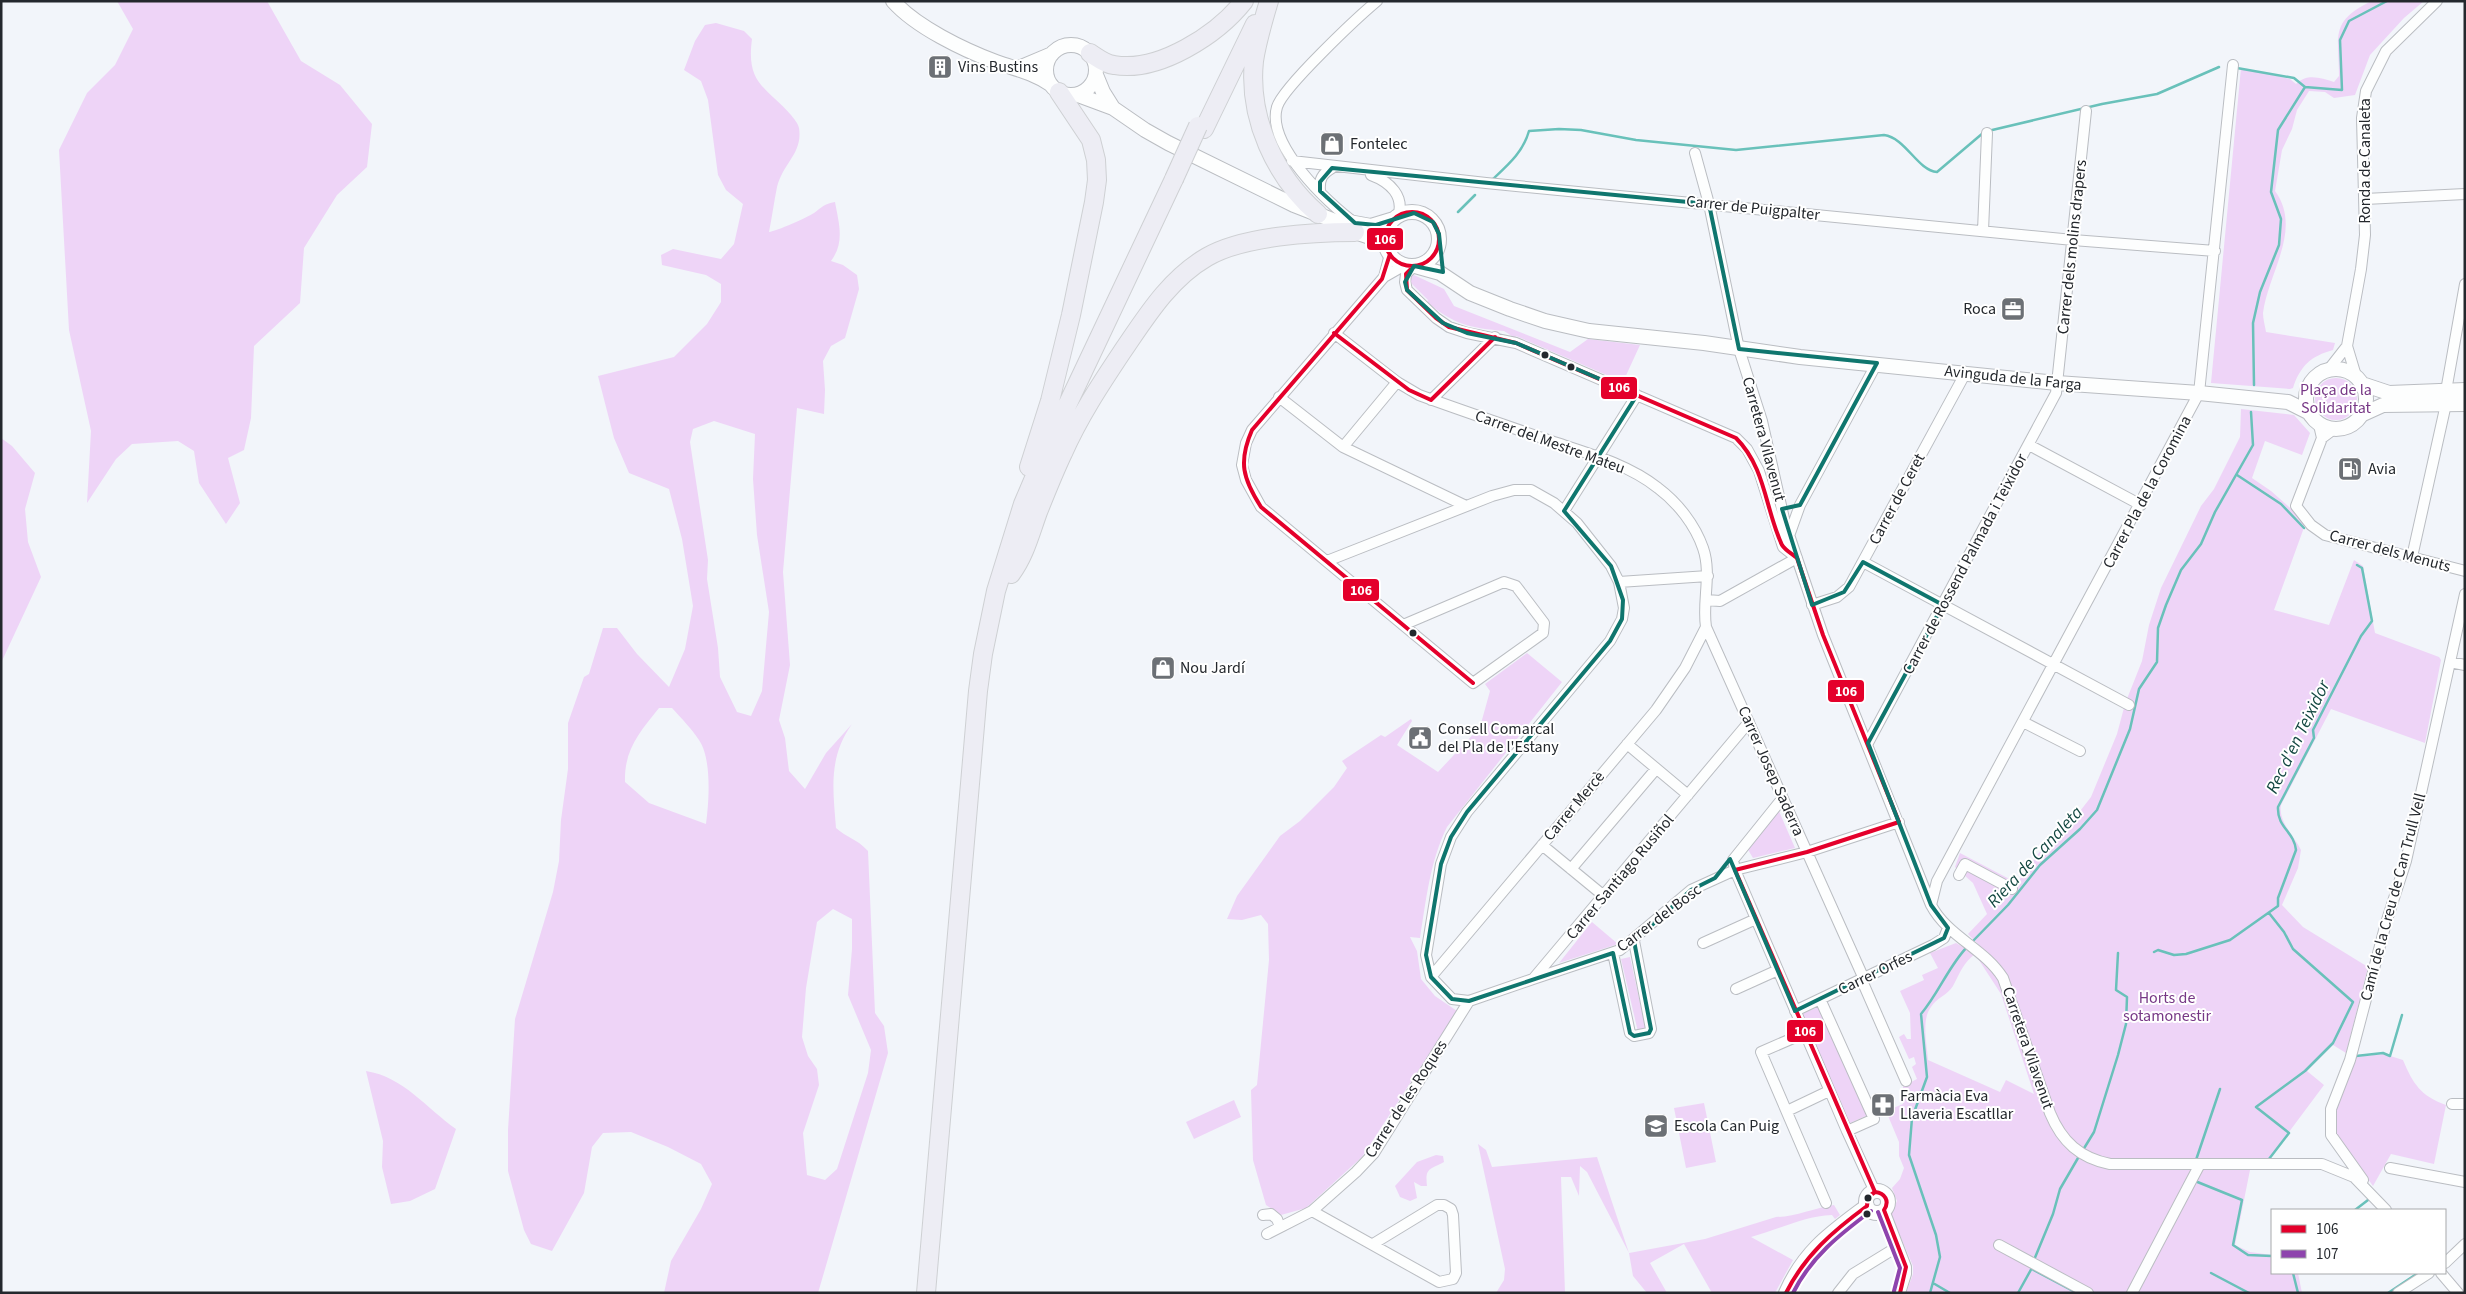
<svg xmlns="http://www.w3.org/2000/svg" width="2466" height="1294" font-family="'Source Sans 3',sans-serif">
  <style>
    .green { fill: #eed4f7; fill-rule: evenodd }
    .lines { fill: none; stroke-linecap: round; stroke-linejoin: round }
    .stream { stroke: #69c1ba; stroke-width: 2.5 }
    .street-casing { stroke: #babdc2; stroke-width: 12 }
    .secondary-casing { stroke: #babdc2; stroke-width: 16 }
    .highway-casing { stroke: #ced0d3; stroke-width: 20 }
    .street { stroke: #fdfefe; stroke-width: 10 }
    .secondary { stroke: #fdfefe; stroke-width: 14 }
    .highway { stroke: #ededf4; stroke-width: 18 }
    .highway-bridge-casing { stroke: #ced0d3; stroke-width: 20; stroke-linecap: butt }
    .highway-bridge { stroke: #ededf4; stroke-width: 18 }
    .bus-1-casing { stroke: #fff; stroke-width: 8 }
    .bus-2-casing { stroke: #fff; stroke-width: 8 }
    .bus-1 { stroke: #e4002b; stroke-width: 4 }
    .bus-2 { stroke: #8e44ad; stroke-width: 4 }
    .marked { fill: none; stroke: #0f766e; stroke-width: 4; stroke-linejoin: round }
    .bus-dot { fill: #24282d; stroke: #fff; stroke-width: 2 }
    .labels { text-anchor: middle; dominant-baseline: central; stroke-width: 4; stroke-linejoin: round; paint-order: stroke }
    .poi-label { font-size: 16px; fill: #24282d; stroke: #fff; text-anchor: start }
    .street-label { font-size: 16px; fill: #24282d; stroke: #fff }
    .park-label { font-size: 16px; fill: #773886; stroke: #fff }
    .water-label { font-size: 18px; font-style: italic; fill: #144842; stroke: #fff }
    .line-badge { stroke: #fff; stroke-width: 2 }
    .badge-label { font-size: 14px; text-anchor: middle; font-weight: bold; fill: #fff }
  </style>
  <rect width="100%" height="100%" fill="#f2f5fa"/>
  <path class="green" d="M117,1H267L301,61L340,85L372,124L367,167L337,195L304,248L300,303L254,346L251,418L244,450L228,458L240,503L226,524L199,483L194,451L178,441L132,444L116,459L87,503L91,431L69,330L59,150L87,93L115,65L133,29Z
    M2372,1H2424L2404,18L2370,55L2355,95L2334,98L2325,92L2309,91L2297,110L2292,129L2282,150L2275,191C2303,229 2268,273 2263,313C2263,319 2265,326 2266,332L2335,343L2333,350C2311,356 2300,366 2293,388L2290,389L2211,383L2241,68L2290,79L2296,84C2307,73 2321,78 2334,82L2339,76C2339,36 2329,21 2372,1Z
    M716,23L744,31L752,39C746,84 765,86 791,115C794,119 798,123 799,128C803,153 783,163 777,187C774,202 772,217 769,232C777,231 806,218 814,213C822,207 824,204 835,202C839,224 845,242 831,261L843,265L857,275L859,289L845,338L831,346L823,361L825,390L824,414L797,408L783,572L790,665L779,720L785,738L789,771L805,789L826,753L852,724C828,758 833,789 836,828C847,838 856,838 868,851L875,1013L884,1026L888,1053L818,1293H664L671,1261L701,1209L712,1184L701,1164L668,1147L631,1132L603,1133L592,1147L584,1193L552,1251L531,1244L524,1230L508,1171V1130L515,1019L553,892L559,861L561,820L568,769V723L584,677L589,674L603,628H617L637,654L669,687L685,649L693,606L682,539L669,489L629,473L614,438L598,376L674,357L707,324L721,302V284L706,275L662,265L661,255L673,249L721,259L734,244L743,204L726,190L718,175L708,100L701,81L684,70L695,41L705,25ZM714,421L755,434L753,479L757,535L769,612L762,691L751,716L737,712L720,677L718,648L707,579L708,560L690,442L693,429ZM659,708H672C681,718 692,729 699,740C712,759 709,802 706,824L649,803L625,782C624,749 640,732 659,708ZM833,909L852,919V949L848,995L871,1050L868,1073L837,1169L825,1180L807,1175L803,1133L819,1085L817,1069L808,1056L802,1037L806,988L817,922Z
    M1414,275L1444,289L1454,306L1570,352L1588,339L1640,345L1623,382L1516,336L1515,338L1504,331C1471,328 1454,325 1427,302L1428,300L1406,278Z
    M2315 399a21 21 0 1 1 42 0a21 21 0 1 1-42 0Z
    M2241,409L2294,415L2310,433L2302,455L2265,441L2252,478L2271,491L2306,522L2274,610L2329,625L2354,560L2363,566L2375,633L2439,657L2441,660L2425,743L2331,709L2281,805C2278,821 2294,836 2301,850L2298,868L2282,905L2303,927L2368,967L2346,1053L2333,1045L2307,1071L2324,1085L2268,1160L2250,1170L2235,1245L2250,1252L2272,1255V1273H2298L2302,1293H1906L1913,1274V1266L1891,1214L1897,1201L1892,1188L1900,1179L1904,1168L1899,1156V1142L1886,1111L1903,1104V1086L1917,1079L1912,1067L1916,1064L1914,1057L1909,1059L1899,1037L1904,1034L1907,1039H1911L1910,1013L1900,991L1924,980L1922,975L1938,968L1930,953L1956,943L1975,954L1980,946L1968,934L1987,914L1973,883L1955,867L1960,853L2017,883L2038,854L2058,831L2077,815L2091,797L2117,734L2125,704L2142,661L2149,625L2161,588L2201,506L2214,489L2240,437ZM1975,954L2001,994L2034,1094L2006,1080L2000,1092L1928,1060C1927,1044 1921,1020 1931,1007C1936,998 1948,995 1953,986C1960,973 1963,963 1975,954Z
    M1,438L12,446L35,473L25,509L28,542L41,577L1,663Z
    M1527,653L1562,682L1447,827C1430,861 1426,901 1420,938L1410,937L1417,951L1421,979L1435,996L1457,1011L1362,1157L1306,1208L1281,1215L1266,1205L1253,1160L1251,1090L1257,1085L1269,960L1268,924L1261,915L1242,920L1227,919L1237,896L1280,836L1300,821L1334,787L1347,768L1342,761L1381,735L1385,737L1411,719L1412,721L1397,745L1438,772L1480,727L1490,691L1485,684Z
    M1778,809L1795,848L1753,858L1747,848Z
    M1592,922L1618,944L1559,963L1591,923Z
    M1630,957L1646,1030L1638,1032L1621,959Z
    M1820,1006L1868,1115L1850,1123L1802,1014Z
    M2384,1054L2403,1060C2413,1084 2421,1096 2446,1105L2434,1164L2391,1154L2373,1186L2334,1131L2335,1113L2354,1057Z
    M366,1071C404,1077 426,1108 456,1129L435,1189L410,1201L391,1204L382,1167L383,1141Z
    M1234,1100L1241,1117L1194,1139L1186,1122Z
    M1704,1103L1716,1162L1686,1168L1674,1108Z
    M1478,1144L1486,1150L1492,1167L1597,1157L1629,1253L1705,1239L1776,1217C1795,1217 1814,1208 1834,1205L1840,1215L1835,1219L1832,1215C1804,1216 1778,1230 1751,1237L1793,1260L1775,1293H1712L1684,1244L1650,1263L1667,1293H1647L1633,1276L1629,1253L1587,1172L1580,1166L1579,1196L1571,1177H1561L1565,1293H1496L1504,1280L1505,1269Z
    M1436,1155L1443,1156L1444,1162C1429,1170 1425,1168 1427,1186H1421L1414,1182L1417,1198L1410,1201L1400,1197L1395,1186L1417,1162Z"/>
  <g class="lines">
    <path class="stream" d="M2237,68L2294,78L2305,87
      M1988,131L2102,104L2157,94L2219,67
      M1493,179C1509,164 1523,152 1529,131L1559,129L1581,130L1636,140L1736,150L1884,135C1906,138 1917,170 1937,172L1983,133
      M1458,212L1475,195
      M2254,385L2253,323L2260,292L2279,245L2281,219L2271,192L2278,130L2305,87L2342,90L2340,40L2349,21L2387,1
      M2237,475L2281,504L2304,528
      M1972,942L2008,905L2040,865L2080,829L2097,810L2130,729L2139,689L2157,662L2158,628L2166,605L2181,570L2201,544L2215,512L2253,445L2251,412
      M2154,952L2158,950L2174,955L2186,954L2230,940L2278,906V898L2296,850C2294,831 2277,828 2278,807L2314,738L2313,730L2361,636L2372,621L2362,568L2357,565
      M2355,1058L2356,1056L2383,1053L2390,1056L2402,1015
      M2083,1150L2094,1132L2118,1055L2126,1024L2127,997L2116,990L2118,953
      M2269,1159L2289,1133L2256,1107L2305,1071L2333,1043L2353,1002L2293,949L2284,932L2269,913
      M2196,1160L2220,1089
      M2195,1181L2242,1200L2233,1245L2248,1255L2272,1256
      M2355,1210L2368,1200
      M2034,1260L2053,1214L2060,1189L2078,1158
      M2032,1269L2077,1293
      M2211,1273L2249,1293
      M2293,1273L2298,1293
      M1933,1283L1950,1293
      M1930,1293L1940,1257L1936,1235L1909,1155L1912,1118L1927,1077L1921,1014C1939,993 1949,965 1968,946
      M2018,1293L2033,1266
      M2388,1293L2418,1273"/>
    <defs>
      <path id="street" d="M1695,153L1709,204L1739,349L1762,421L1785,523L1823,635L1931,905C1948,937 1984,948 2003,978L2050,1113C2062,1142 2080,1158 2110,1164H2322L2354,1177L2386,1210
        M1292,161L1486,183L2073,240L2215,251
        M1371,175C1390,182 1405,196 1398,217
        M1320,191C1319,179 1322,174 1332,168
        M2365,199L2465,194
        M1355,223C1327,203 1266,144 1277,107C1283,87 1358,17 1377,1
        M1983,231L1987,133
        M1414,266L1406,274L1405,282L1407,290L1436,318L1449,327L1467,333L1516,343L1736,438L1747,449L1759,471L1783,547L1797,558
        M1384,277L1390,254
        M1334,333L1397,382L1419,395C1463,411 1507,426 1551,441C1587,453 1628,464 1658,488C1678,503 1695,525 1703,548C1712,574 1702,601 1706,627L1864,979L1863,983L1906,1081
        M2329,369L2347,346
        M2356,376L2347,346L2361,269L2365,235L2362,118L2366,91L2386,51L2437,1
        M2446,391L2465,284
        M1279,397L1343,447L1466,506
        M1431,400L1495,337
        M2319,425L2322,438
        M2334,429L2322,438L2296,506L2311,525L2325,535L2465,571
        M2029,445L2141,505
        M1343,447L1397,382
        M1564,511L1637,395
        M1790,533L1800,505L1877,363
        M2412,557L2446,404
        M1327,561L1492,496L1514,490H1531L1554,503L1577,523L1611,566L1619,582L1624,608L1622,619L1610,641L1467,812L1451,837L1441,864L1426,955L1431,977L1452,999L1469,1001L1533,979L1749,722
        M1863,562L2129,705
        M1619,582L1708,576
        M1706,600L1720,601L1797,558
        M1812,605L1837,597L1849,587L1965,374
        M1403,625L1504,582L1516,586L1544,623L1543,633L1473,683L1261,507L1246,480L1242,465L1246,443L1252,430L1384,277L1405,265
        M2450,662L2465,665
        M2023,722L2080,751
        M1868,743L2056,393L2086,111
        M1627,744L1688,795
        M1782,799L1733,860L1735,870L1847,1131L1875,1192
        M1542,845L1604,896
        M1571,869L1656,769
        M1959,875L1965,864L2012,889
        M1931,905L1937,881L2199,393L2233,65
        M1703,943L1756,919
        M1613,953L1630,1033L1634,1036L1649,1033L1651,1029L1634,941
        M1431,977L1656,710L1685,668L1706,627
        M1533,979L1620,950L1691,890L1735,870L1807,852L1899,822
        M1736,989L1778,970
        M1820,999L1874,1119L1847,1131
        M1795,1011L1933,945L1944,938L1948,928
        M1805,1033L1761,1052L1826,1203
        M2452,1104H2465
        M1787,1111L1829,1091
        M2390,1168L2465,1182
        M2363,1180L2331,1135V1109L2350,1060L2386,923L2406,861L2465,594
        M1884,1210L1906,1267V1274L1900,1293
        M1263,1215L1271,1214L1277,1219L1280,1227
        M1267,1234L1312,1211
        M1373,1244L1437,1205H1444L1451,1209L1453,1215L1456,1273L1453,1279L1439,1282L1312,1211L1356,1172L1374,1153L1469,1001
        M1999,1245L2088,1293
        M2445,1263L2465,1244
        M2441,1273L2458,1293
        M1838,1293L1853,1274L1897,1247
        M2132,1293L2200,1164
        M2398,1293L2429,1273"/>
      <path id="secondary" d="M893,1C916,27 964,50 996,62C1015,69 1033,72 1050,84
        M1046 70a25 25 0 1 1 50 0a25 25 0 1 1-50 0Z
        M1019,68L1052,54
        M1096,75L1103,92L1113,108
        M1078,95L1113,108L1145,130L1168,143L1294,205L1340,223L1355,232L1378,240L1386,246
        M1385 239a27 27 0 1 1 54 0a27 27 0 1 1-54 0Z
        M1349,222L1371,226L1394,219
        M1415,266L1440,273L1470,293L1510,309L1545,321L1589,331L1704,343L1800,357L2057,383L2199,393L2288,402L2308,412
        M2306 399a30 30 0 1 1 60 0a30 30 0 1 1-60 0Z
        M2362,384L2389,393L2465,390
        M2361,415L2383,405L2465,404
        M1866 1202a11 11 0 1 1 22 0a11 11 0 1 1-22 0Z
        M1786,1293C1805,1250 1831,1233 1867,1206"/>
      <path id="highway" d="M1269,1C1263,21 1257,41 1254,61C1248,118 1275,177 1318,214
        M1090,53C1098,58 1105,64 1114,65C1159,73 1218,34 1244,1
        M1204,129L1255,24
        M1029,467L1050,401L1071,315L1094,202L1097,180L1096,160L1091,140L1059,92
        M1011,574C1025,555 1030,534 1038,512C1046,492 1054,472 1063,453C1079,417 1100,385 1122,352C1146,317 1169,279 1207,257C1243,236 1313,232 1355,232
        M926,1293L978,691L983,654L996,591L1023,504L1046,450L1174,179"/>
    </defs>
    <use href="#street" class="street-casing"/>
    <use href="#secondary" class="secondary-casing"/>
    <use href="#highway" class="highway-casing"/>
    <use href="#street" class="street"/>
    <use href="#secondary" class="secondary"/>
    <use href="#highway" class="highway"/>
    <defs>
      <path id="highway-bridge" d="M1174,179L1198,126"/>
    </defs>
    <use href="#highway-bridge" class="highway-bridge-casing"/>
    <use href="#highway-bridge" class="highway-bridge"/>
    <defs>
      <path id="bus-1" d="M1385 239a27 27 0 1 1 54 0a27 27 0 1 1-54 0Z
        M1390,254L1382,279L1252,430C1238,462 1243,479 1261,507L1473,683
        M1414,266L1406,274L1407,290L1436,318L1449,327L1516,343L1736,438C1766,468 1765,509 1782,545C1785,550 1792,554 1797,558
        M1334,333L1409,390L1431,400L1495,337
        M1797,558L1823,635L1899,822
        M1735,870L1875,1192
        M1735,870L1807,852L1899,822
        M1786,1293C1805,1255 1833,1231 1867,1206L1868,1197L1875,1192C1885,1193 1890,1201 1884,1210L1906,1267L1900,1293"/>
      <path id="bus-2" d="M1878,1212L1900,1268L1894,1291
        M1793,1293C1811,1257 1839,1235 1871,1211"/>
    </defs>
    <use href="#bus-1" class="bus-1-casing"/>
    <use href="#bus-2" class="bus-2-casing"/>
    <use href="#bus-1" class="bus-1"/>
    <use href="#bus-2" class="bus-2"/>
  </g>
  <path class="marked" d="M1332,168L1709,204L1739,349L1877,363L1800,505L1782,509L1812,605L1844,592L1863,562L1943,605L1868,743L1931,905L1948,928L1944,938L1795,1011L1730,859L1715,878L1691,890L1634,941L1651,1029L1649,1033L1634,1036L1630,1033L1613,953L1469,1001L1452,999L1431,977L1426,955L1441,864L1451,837L1467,812L1610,641L1622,619L1623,600L1611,566L1564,511L1637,395L1516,343L1467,333L1443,323L1407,290L1405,282L1414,266L1443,272L1439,234L1433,222L1414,213L1376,225L1355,223L1320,191V182Z"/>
  <defs>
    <symbol id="building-square" viewBox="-11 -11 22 22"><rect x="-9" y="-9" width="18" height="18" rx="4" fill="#6c7075" stroke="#fff"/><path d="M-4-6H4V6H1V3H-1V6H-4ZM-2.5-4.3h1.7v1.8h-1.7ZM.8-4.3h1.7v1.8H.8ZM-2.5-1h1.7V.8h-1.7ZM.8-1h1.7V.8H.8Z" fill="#fff"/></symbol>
    <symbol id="shop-square" viewBox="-11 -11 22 22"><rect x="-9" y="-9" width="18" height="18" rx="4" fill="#6c7075" stroke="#fff"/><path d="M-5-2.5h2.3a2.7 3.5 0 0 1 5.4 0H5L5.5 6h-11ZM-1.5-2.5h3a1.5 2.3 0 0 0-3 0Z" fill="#fff"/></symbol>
    <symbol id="office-square" viewBox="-11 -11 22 22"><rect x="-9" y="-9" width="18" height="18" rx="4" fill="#6c7075" stroke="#fff"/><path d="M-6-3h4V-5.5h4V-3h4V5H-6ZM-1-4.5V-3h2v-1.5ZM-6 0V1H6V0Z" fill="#fff"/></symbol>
    <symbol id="fuel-square" viewBox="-11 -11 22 22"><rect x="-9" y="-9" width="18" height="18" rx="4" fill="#6c7075" stroke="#fff"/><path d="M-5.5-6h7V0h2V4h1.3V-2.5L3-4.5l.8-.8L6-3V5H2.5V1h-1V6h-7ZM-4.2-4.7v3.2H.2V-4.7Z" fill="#fff"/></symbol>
    <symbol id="civic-square" viewBox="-11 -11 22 22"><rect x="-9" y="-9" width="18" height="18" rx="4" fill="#6c7075" stroke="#fff"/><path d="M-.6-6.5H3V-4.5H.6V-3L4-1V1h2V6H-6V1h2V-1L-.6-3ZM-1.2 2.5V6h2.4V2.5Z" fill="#fff"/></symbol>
    <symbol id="pharmacy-square" viewBox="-11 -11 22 22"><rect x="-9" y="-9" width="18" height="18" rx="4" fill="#6c7075" stroke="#fff"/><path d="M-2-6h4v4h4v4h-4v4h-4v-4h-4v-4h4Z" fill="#fff"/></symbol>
    <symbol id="school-square" viewBox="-11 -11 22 22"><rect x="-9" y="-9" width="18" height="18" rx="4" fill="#6c7075" stroke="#fff"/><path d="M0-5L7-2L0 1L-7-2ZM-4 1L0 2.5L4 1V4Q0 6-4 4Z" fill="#fff"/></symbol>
  </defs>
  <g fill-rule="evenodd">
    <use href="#building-square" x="926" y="53" width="28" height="28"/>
    <use href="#shop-square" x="1318" y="130" width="28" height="28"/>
    <use href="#office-square" x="1999" y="295" width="28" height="28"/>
    <use href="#fuel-square" x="2336" y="455" width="28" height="28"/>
    <use href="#shop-square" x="1149" y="654" width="28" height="28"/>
    <use href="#civic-square" x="1406" y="724" width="28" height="28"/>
    <use href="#pharmacy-square" x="1869" y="1091" width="28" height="28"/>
    <use href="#school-square" x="1642" y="1112" width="28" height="28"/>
  </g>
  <g class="bus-dot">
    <circle cx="1545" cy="355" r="4.5"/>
    <circle cx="1571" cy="367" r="4.5"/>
    <circle cx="1413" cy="633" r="4.5"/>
    <circle cx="1868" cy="1198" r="4.5"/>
    <circle cx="1867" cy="1214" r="4.5"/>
  </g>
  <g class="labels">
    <g class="poi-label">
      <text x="958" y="67">Vins Bustins</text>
      <text x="1350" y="144">Fontelec</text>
      <text x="1996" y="309" text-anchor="end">Roca</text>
      <text x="2368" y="469">Avia</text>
      <text x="1180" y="668">Nou Jardí</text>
      <text x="1438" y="729">Consell Comarcal<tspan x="1438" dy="18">del Pla de l'Estany</tspan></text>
      <text x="1900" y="1096">Farmàcia Eva<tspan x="1900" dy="18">Llaveria Escatllar</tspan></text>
      <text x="1674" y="1126">Escola Can Puig</text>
    </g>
    <g class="street-label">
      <text transform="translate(2365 161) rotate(-90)">Ronda de Canaleta</text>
      <text transform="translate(1753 208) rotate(6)">Carrer de Puigpalter</text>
      <text transform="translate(2072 247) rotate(-84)">Carrer dels molins drapers</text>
      <text transform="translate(2013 378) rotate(6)">Avinguda de la Farga</text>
      <text transform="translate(1764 439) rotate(75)">Carretera Vilavenut</text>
      <text transform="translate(1550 442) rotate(20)">Carrer del Mestre Mateu</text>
      <text transform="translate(2147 492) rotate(-62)">Carrer Pla de la Coromina</text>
      <text transform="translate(1897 499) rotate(-62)">Carrer de Ceret</text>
      <text transform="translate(2390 551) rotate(15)">Carrer dels Menuts</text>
      <text transform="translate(1965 564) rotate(-62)">Carrer de Rossend Palmada i Teixidor</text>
      <text transform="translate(1771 771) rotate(66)">Carrer Josep Saderra</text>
      <text transform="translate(1574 806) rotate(-50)">Carrer Mercè</text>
      <text transform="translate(1620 877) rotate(-50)">Carrer Santiago Rusiñol</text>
      <text transform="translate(2393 897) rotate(-75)">Camí de la Creu de Can Trull Vell</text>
      <text transform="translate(1659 918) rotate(-37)">Carrer del Bosc</text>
      <text transform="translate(1875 973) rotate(-26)">Carrer Orfes</text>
      <text transform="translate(2028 1048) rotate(71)">Carretera Vilavenut</text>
      <text transform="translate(1406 1099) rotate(-57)">Carrer de les Roques</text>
    </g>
    <g class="park-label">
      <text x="2336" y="390">Plaça de la<tspan x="2336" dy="18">Solidaritat</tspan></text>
      <text x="2167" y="998">Horts de<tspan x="2167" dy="18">sotamonestir</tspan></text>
    </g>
    <g class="water-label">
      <text transform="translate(2298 737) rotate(-64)">Rec d'en Teixidor</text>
      <text transform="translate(2035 857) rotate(-47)">Riera de Canaleta</text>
    </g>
  </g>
  <g class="line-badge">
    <rect x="1366" y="227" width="38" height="24" rx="5" fill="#e4002b"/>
    <rect x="1600" y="376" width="38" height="24" rx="5" fill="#e4002b"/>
    <rect x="1342" y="578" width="38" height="24" rx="5" fill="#e4002b"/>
    <rect x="1827" y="679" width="38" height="24" rx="5" fill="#e4002b"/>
    <rect x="1786" y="1019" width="38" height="24" rx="5" fill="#e4002b"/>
  </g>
  <g class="badge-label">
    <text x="1385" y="244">106</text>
    <text x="1619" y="392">106</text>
    <text x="1361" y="595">106</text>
    <text x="1846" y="696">106</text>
    <text x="1805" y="1036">106</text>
  </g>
  <rect width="2466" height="1294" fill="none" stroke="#24282d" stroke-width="5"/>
  <rect x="2271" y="1209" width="175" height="65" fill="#ffffff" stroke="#a7a9ab"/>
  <rect x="2281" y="1225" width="25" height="8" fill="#e4002b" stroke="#a7a9ab"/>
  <text x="2316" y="1234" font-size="15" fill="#24282d">106</text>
  <rect x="2281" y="1250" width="25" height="8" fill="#8e44ad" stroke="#a7a9ab"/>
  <text x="2316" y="1259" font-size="15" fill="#24282d">107</text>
</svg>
